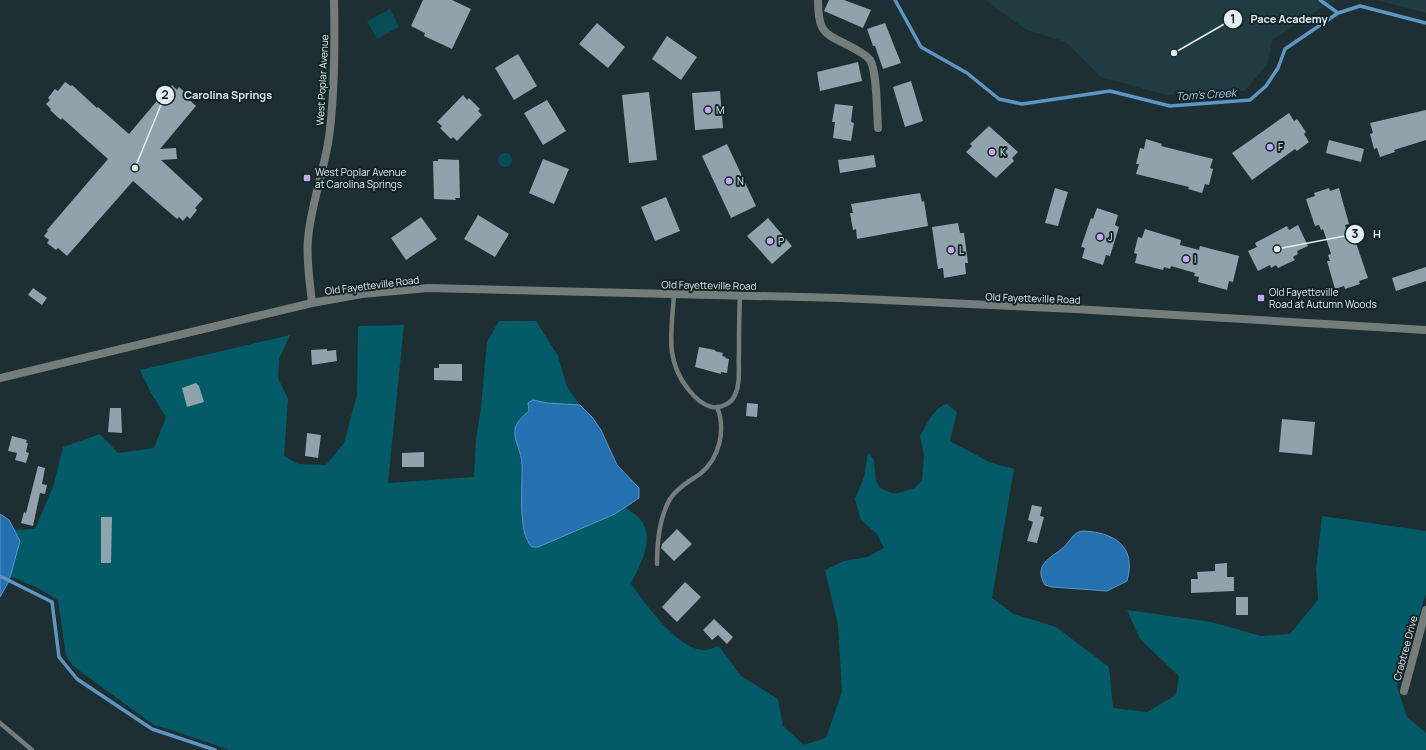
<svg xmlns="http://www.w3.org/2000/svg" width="1426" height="750" font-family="Manrope,sans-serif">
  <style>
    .built { fill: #213c41 }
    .green { fill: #0a4d58 }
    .forest { fill: #045b68 }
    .water { fill: #2471b1; stroke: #5d96c4 }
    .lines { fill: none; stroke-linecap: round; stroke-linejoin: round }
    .stream { stroke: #5d96c4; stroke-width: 3.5 }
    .building { fill: #90a2ab }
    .service { stroke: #747d7c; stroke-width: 4.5 }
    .minor { stroke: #747d7c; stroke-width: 8 }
    .tertiary { stroke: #747d7c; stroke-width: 8 }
    .poi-dot { fill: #c4a7f1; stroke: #142528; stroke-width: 1.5 }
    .labels { text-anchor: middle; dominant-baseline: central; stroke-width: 4; stroke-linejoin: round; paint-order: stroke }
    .street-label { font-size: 10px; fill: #e3eef0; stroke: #142528 }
    .poi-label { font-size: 10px; fill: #e3eef0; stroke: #142528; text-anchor: start }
    .water-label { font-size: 11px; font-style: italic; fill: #a9ccef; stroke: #142528 }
    .leader { fill: none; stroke: #e3eef0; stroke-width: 1.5 }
    .callout-dot { fill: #e3eef0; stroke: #142528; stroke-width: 1.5 }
    .mark-label { font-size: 12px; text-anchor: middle; font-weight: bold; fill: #111 }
    .callout-label { font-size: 11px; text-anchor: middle; font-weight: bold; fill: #e3eef0; stroke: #142528; stroke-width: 4; stroke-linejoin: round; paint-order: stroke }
  </style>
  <rect width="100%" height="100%" fill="#1d2f32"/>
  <path class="built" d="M987,0H1316L1321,7L1322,0H1337L1321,8L1273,39L1267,65L1244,91L1166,95L1101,77L1066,42L1027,30L994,7Z
    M1376,0H1426V13Z"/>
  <path class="green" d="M390,9L399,27L377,39L367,21Z
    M498 160a7 7 0 1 1 14 0a7 7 0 1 1-14 0Z"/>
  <path class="forest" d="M499,321H536L558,356L567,387L580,405L547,403L533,400C529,412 521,420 515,431L522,461L524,529L527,542L574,532L615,514L625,507C630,511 636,515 640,519C656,539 640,564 631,584C645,603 678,650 704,650C709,650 715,647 719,646L741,676L778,699L783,726L804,745L826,738L842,692L838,625L825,570L844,561L867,557L884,548L877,534L861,520L855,499L864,477L868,453L874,460L876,481L880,488L894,494L915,488L922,480L924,455L920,436C926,426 935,406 947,404L957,412L950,441L989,462L1014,469L992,598L1014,614L1056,627L1109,667L1113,708L1147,712L1176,695L1179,676L1140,639L1127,610L1211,622L1261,636L1290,634L1318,600L1316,569L1322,516L1426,531V593L1397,687L1407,717L1426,733V750H229L172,730L154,725L73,666L66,656L58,600L38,588L10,576L20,541L14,530L35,529L53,487L63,447L100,434L118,453L154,448L166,417L151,393L140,370L290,335L279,359L278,378L288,399L284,456L298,464L326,465L344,443L357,395L358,326L404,325L388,483L474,477L476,439L481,408L487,342Z"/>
  <path class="water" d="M533,400L547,403L580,405L592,417L601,430L617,465L639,488V498L615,514L538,547H532C517,533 523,484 522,464C522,453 514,441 515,431C515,423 523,416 529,411L528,403Z
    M0,514L9,520L20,541L9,581L0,597Z
    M1082,531C1114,532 1137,546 1127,581L1107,591L1052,587L1045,585C1033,564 1050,559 1064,547C1071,540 1073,533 1082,531Z"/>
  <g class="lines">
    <path class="stream" d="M895,0L921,47L967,73L999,99L1022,104L1110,91L1170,106L1250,100L1266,86L1278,68L1285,49L1338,13L1360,6L1426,23
      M1320,0L1338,13
      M0,576L52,602L59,657L77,679L152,729L215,750"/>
  </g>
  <path class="building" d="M423,0H452L471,9L452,49L424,36L425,33L411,26Z
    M829,0H844L871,10L863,28L824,11Z
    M597,23L625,47L608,68L579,44Z
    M885,23L901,63L883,69L875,46H873L867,29Z
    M667,36L697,57L681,80L652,59Z
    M518,54L537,86L514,100L495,68Z
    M858,62L862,81L820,91L817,72Z
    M911,81L923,121L905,127L893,87Z
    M65,82L71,86L72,85L97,108L98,107L129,134L167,89L168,90L172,85L177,90L179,87L188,95L186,97L196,106L160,149L176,148L177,159L161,160L203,199L195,208L197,210L190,219L187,216L183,221L179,217L177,219L133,181L67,256L58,248L56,250L47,243L49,240L44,236L48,231L47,230L108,159L62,118L61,120L50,110L51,109L46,104L50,100L48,98L55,89L58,91Z
    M720,91L723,128L695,130L692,93Z
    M649,92L657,160L629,163L622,95Z
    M463,95L467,100L469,98L480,109L478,111L482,115L457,141L453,137L451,139L440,128L442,126L437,122Z
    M547,100L566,131L543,145L524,113Z
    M835,104L853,106L851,122L854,123L851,141L833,138L835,122H832Z
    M1426,110V140L1394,150L1395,152L1380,157L1377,148L1374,149L1370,134L1373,133L1370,123Z
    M1289,113L1294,121L1297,119L1306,132L1304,134L1309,142L1297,151L1295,149L1252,180L1232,153Z
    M989,126L1018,152L1012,158L1014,161L996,178L966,152L972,146L970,144Z
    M1146,139L1162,144L1161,146L1213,159L1210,168L1213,169L1209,185L1205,184L1202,193L1188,189L1189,187L1136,174L1139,164H1136L1140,148L1144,149Z
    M1329,140L1364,149L1361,162L1326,153Z
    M727,144L756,206L731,218L702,156Z
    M874,155L876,167L840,173L838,160Z
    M438,159L459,160L460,198H455L456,200L434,199L433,161H438Z
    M543,159L569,169L554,204L529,193Z
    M1055,188L1068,192L1058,226L1045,223Z
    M1329,188L1330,191L1339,188L1349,224L1345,225L1351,244L1356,243L1368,278L1359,281L1360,284L1345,289L1344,286L1335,289L1327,261H1330L1328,255L1331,254L1323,229L1321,230L1319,225L1315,226L1306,199L1315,196L1314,193Z
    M920,193L922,202L924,201L928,226L857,239L856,229L853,230L850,213H853L851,204Z
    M666,197L680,231L655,241L641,207Z
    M1097,208L1118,215L1115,225L1119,227L1110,256L1106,255L1103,265L1082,258L1085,248L1081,247L1091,218L1093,219Z
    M478,215L509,234L495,257L464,239Z
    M421,217L437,239L406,260L391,238Z
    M768,218L792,246L772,264L747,236Z
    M958,223L960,233H964L968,263H965L966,274L944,278L943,268L938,269L932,227Z
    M1298,225L1308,246L1297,251L1298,254L1293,257L1295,260L1278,268L1276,265L1271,268L1270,265L1258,271L1248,251L1257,247L1255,243L1287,226L1289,230Z
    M1145,229L1181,240L1180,245L1199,250L1200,246L1239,256L1233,282L1229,281L1227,290L1198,282L1199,277L1194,276L1195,273L1171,266L1170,269L1164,267L1163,270L1135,263L1137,254L1134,253L1138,237L1142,238Z
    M1426,267V281L1396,291L1392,278Z
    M33,288L47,298L42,305L28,295Z
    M699,347L715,350V351L723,353L722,356L726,357L725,358L729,359L727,373L721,372V374L695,367Z
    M327,349V351L336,350L337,361L312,365L311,350Z
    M439,364H462V381L434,380V368H439Z
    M196,383L199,386L204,402L187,407L182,388Z
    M747,403L758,404L757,417L746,416Z
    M110,408H121L122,433L108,432Z
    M1282,419L1315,422L1312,455L1279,452Z
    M307,433L321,435L318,458L305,456Z
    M12,436L27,440L26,443H28L26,452L29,453L26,463L15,460L17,453L8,451Z
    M424,452V467H402V453Z
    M38,466L45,468L42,484L47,485L45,494L40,493L33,526L21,523L24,512L26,513Z
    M1032,505L1042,507L1040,516L1044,517L1037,543L1027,541L1033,522L1028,520Z
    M101,517H112L111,563H101Z
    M677,529L692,544L674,561L661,548L662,544Z
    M1227,563V577H1234V591L1191,593V579H1198L1197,572L1215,571V564Z
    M685,582L701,597L677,622L662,607Z
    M1236,597H1248V615H1236Z
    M714,619L733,637L727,644L718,635L712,640L703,630Z"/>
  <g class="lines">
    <path class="service" d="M674,294C672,330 664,359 688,389C694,397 703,405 712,407C721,408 731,404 735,395C741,382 738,367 739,353C739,334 739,315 740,295
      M657,564C657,543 659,518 670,499C677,488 690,481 700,474C720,458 726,429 717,407
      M0,723L32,750"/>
    <path class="minor" d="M818,0C818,36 826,33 855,49C860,52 866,55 870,60C877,71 877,113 878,128
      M1404,691L1426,610"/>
    <path class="tertiary" d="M312,303C310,281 306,261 308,239C311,204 324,172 329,137C335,92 335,46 334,0
      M0,378L312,303L362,294L428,288L841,298L1075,309L1426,330"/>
  </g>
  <g class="poi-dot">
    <circle cx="708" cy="110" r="4"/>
    <circle cx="1270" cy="147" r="4"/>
    <circle cx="992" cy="152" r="4"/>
    <rect x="303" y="174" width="8" height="8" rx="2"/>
    <circle cx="729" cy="181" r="4"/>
    <circle cx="1100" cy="237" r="4"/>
    <circle cx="770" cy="241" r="4"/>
    <circle cx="951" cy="250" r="4"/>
    <circle cx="1186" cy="259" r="4"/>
    <rect x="1257" y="294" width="8" height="8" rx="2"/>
  </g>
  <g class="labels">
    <g class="street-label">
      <text transform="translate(322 80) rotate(-87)">West Poplar Avenue</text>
      <text transform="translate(372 285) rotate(-7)">Old Fayetteville Road</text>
      <text transform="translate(709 285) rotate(1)">Old Fayetteville Road</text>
      <text transform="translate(1033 298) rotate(2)">Old Fayetteville Road</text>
      <text transform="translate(1405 648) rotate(-75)">Crabtree Drive</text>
    </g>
    <g class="poi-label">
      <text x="716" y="110">M</text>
      <text x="1278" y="147">F</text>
      <text x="1000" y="152">K</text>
      <text x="315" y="172">West Poplar Avenue<tspan x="315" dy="12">at Carolina Springs</tspan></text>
      <text x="737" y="181">N</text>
      <text x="1108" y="237">J</text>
      <text x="778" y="241">P</text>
      <text x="959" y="250">L</text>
      <text x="1194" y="259">I</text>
      <text x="1269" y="292">Old Fayetteville<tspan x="1269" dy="12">Road at Autumn Woods</tspan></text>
    </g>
    <g class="water-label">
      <text transform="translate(1206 94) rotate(-4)">Tom's Creek</text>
    </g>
  </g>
  <path class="leader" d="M1174 53L1233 19M135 168L165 95M1277 249L1355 234"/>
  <g class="callout-dot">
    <circle cx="1174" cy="53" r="4"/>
    <circle cx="135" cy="168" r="4"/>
    <circle cx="1277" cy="249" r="4"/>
    <circle cx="1233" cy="19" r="10"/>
    <circle cx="165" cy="95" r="10"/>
    <circle cx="1355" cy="234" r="10"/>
  </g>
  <g class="mark-label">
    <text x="1233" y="23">1</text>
    <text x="165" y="99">2</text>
    <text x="1355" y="238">3</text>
  </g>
  <g class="callout-label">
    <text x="1289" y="23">Pace Academy</text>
    <text x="228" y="99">Carolina Springs</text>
    <text x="1377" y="238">H</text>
  </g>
</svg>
